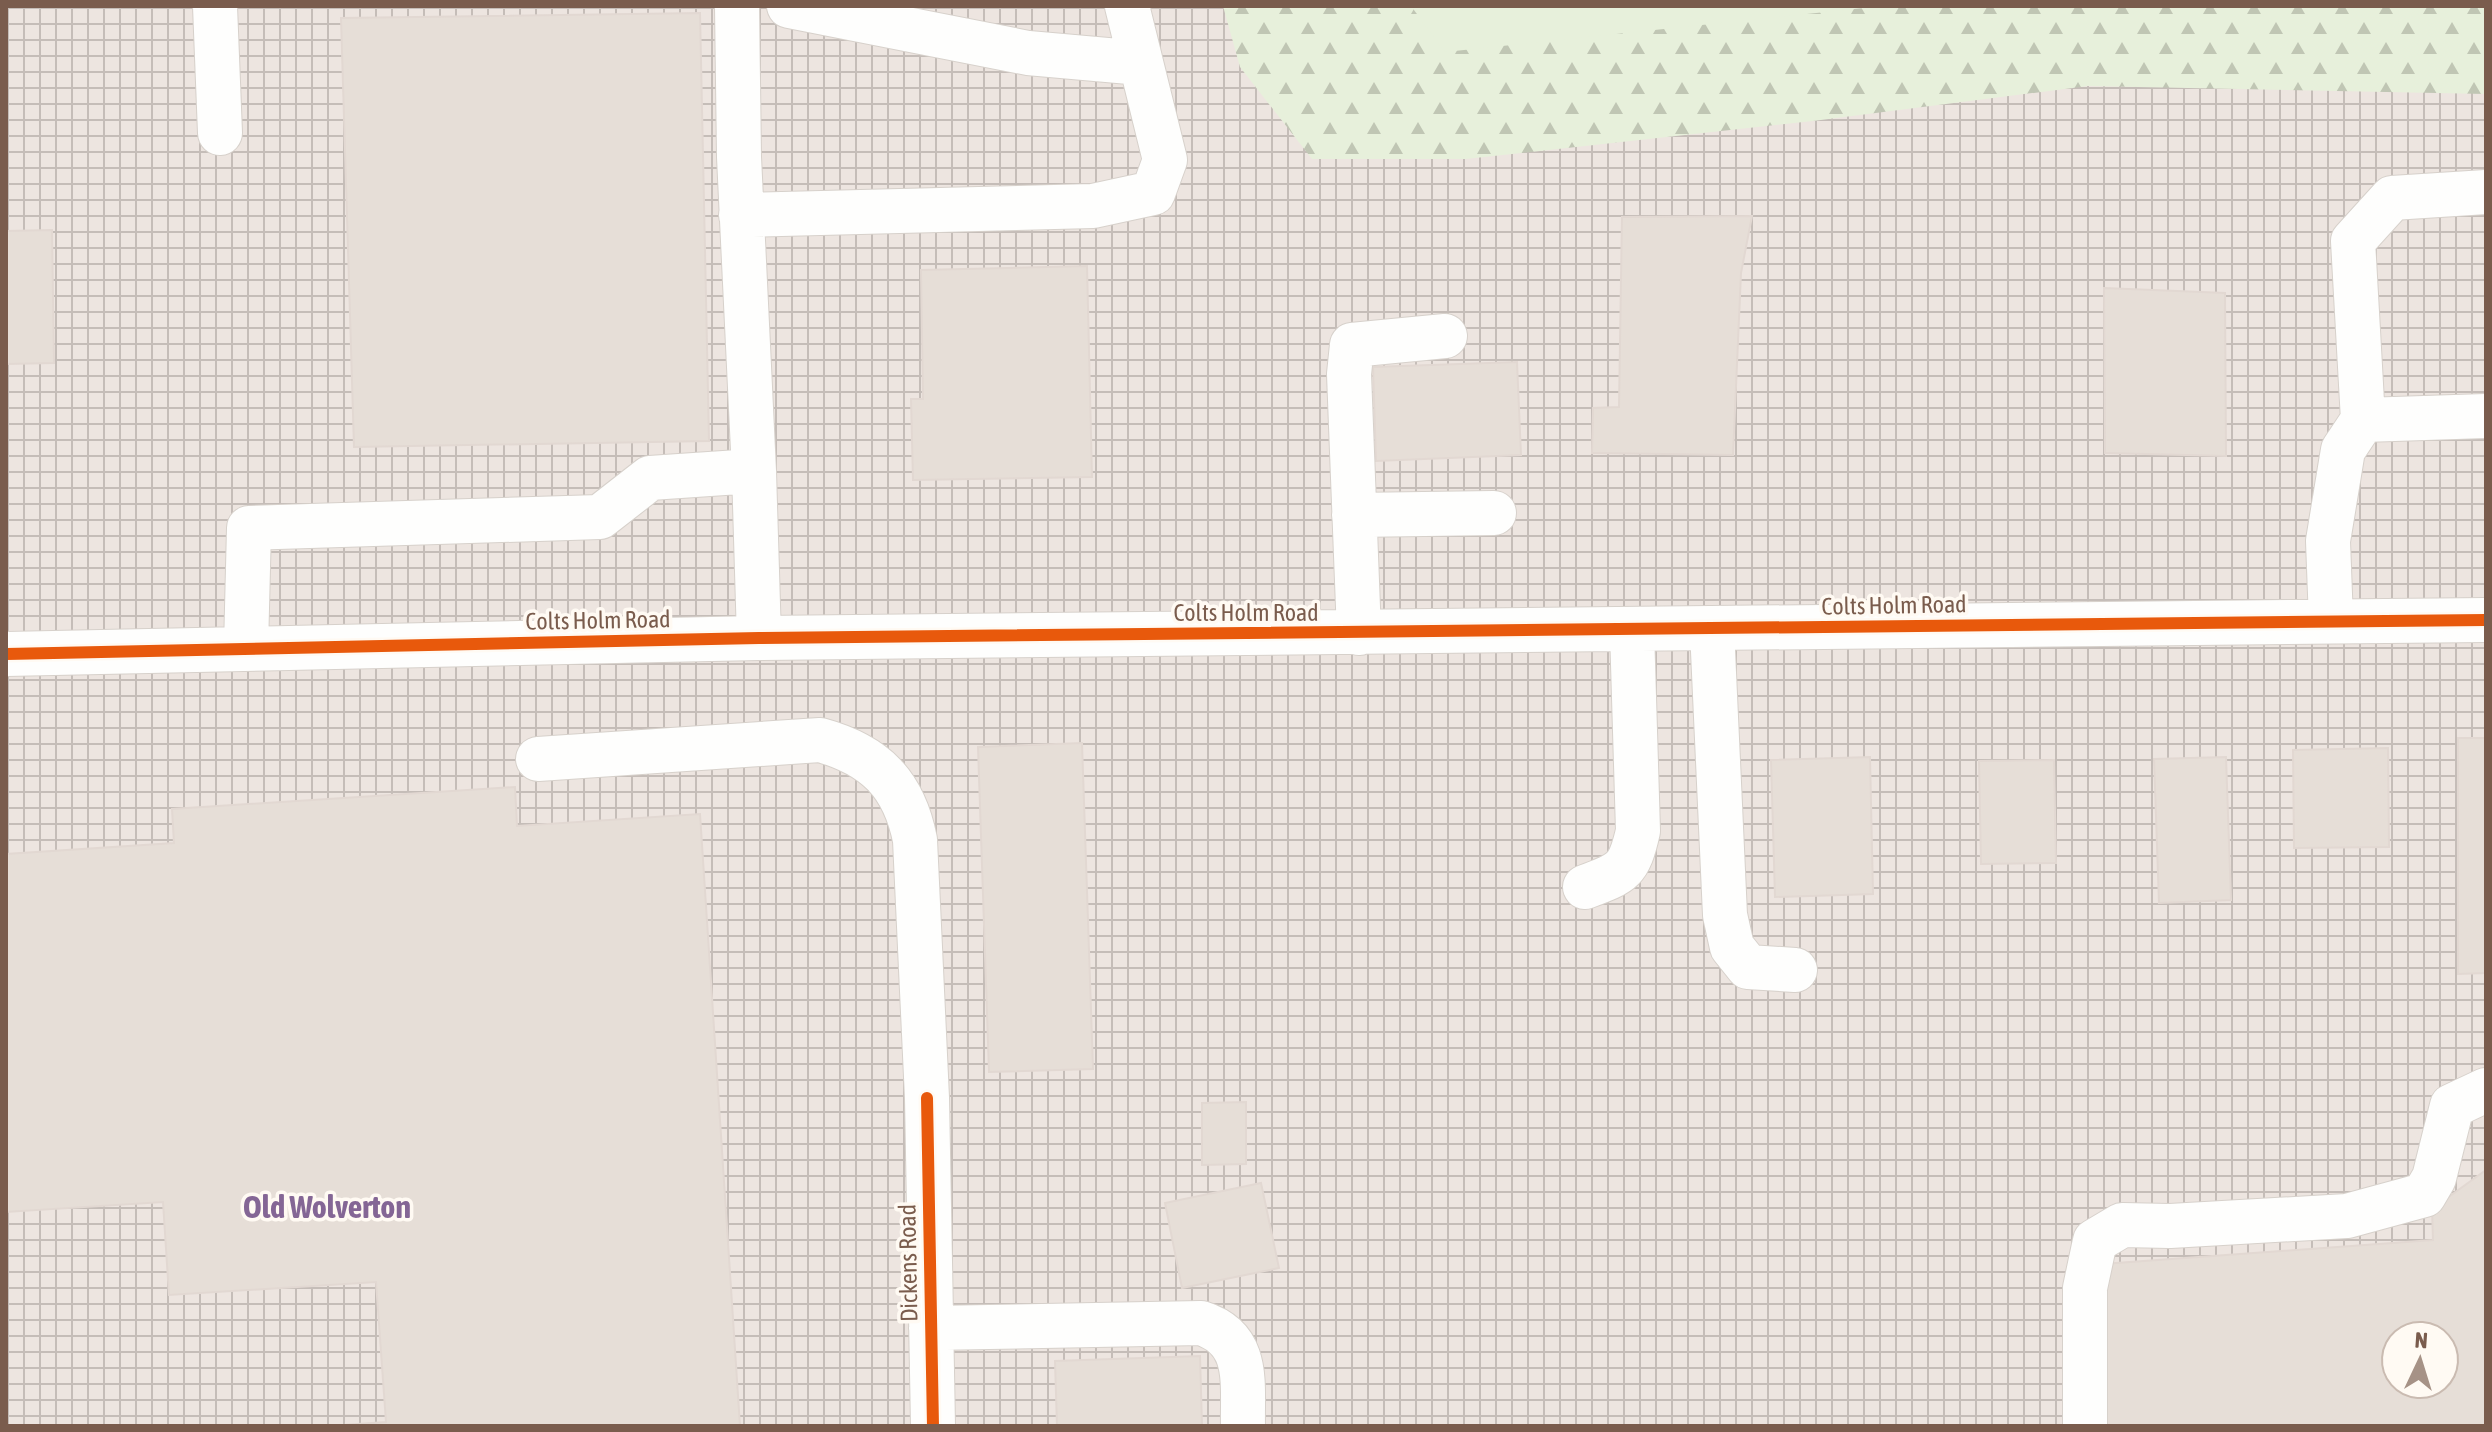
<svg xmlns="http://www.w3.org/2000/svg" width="2492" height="1432" font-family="'Asap Condensed',sans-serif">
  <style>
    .industrial { fill: url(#industrial-grid); fill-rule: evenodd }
    .forest { fill: url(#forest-firs) }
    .green { fill: #e7f0db }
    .building { fill: #e6ded7; stroke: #e2d8d2; stroke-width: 2; fill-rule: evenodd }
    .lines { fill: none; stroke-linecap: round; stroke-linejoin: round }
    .minor-casing { stroke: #d7d1cb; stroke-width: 46 }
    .minor { stroke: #fefefd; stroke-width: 44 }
    .cycleway-casing { stroke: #fffaf3; stroke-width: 17 }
    .cycleway { stroke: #e8590c; stroke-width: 12 }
    .labels { text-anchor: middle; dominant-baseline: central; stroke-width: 7; stroke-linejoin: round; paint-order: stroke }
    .street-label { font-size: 24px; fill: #7a5c4d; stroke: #fffaf3 }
    .district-label { font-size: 32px; font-weight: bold; fill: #846695; stroke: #fffaf3 }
  </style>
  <defs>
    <pattern id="industrial-grid" width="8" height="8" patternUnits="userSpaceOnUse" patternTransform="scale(2)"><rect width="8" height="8" fill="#ede5e0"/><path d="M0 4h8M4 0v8" fill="none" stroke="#c5bdb8"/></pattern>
    <pattern id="forest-firs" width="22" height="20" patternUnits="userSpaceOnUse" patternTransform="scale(2)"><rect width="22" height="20" fill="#e7f0db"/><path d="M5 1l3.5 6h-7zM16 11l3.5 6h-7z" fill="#c0c6b4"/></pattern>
  </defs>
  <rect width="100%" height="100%" fill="#f9f5f0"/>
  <path class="industrial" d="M6,6H2486V1426H6ZM2396,1336H2444V1384H2396Z"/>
  <path class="forest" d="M1223,6H2486V94L2088,86L1813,121L1466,159H1312L1240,67Z"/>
  <path class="green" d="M1411,6H1883L1445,52Z"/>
  <path class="building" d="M700,13L709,441L354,447L341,18Z
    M1752,216L1741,273L1733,455L1592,453L1593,408L1619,407L1622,217Z
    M52,230L54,363L6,364V231Z
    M1087,266L1092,477L913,480L911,399H923L921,270Z
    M2104,288L2225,293L2226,456L2105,453Z
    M1517,362L1521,455L1376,461L1373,367Z
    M2458,738H2486V973L2458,974Z
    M1082,743L1093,1069L989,1072L978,747Z
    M2388,748L2389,847L2294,848L2293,750Z
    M1870,757L1873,894L1775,897L1771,760Z
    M2226,757L2231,900L2159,903L2154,759Z
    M2054,760L2056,863L1981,864L1979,761Z
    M515,787L517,826L700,814L740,1426H329L386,1422L376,1282L169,1295L163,1202L6,1212V854L174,843L172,809Z
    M1246,1102V1164L1202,1165V1103Z
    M2486,1170V1426H2099L2103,1264L2433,1240L2432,1209ZM2396,1336H2444V1384H2396Z
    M1261,1183L1279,1268L1182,1288L1165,1203Z
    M1200,1356L1202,1426H1057L1055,1361Z"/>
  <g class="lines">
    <defs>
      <path id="minor" d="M215,6L220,133
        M737,6L739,157L754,471L759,638
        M789,6L1028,53L1141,63
        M741,215L1093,206L1153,193L1165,160L1127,6
        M2363,420L2486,416
        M1354,515L1494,513
        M2331,621L2328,541L2343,450L2363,420L2353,241L2392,198L2486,192
        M1712,629L1725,915L1732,947L1748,967L1795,970
        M1359,633L1349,374L1352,345L1445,336
        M246,648L249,528L600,517L650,478L754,471
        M6,654L759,638L2486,620
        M538,759L820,740C875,755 904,784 915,840L927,1098L933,1426
        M1585,887C1623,873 1629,871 1638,831L1632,630
        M931,1328L1201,1323C1251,1339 1242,1383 1243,1426
        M2085,1426V1288L2095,1241L2122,1225L2170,1226L2347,1216L2424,1195L2434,1178L2452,1106L2486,1090"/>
    </defs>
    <use href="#minor" class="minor-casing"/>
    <use href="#minor" class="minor"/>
    <defs>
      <path id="cycleway" d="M6,654L759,638L2486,620
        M927,1098L933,1426"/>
    </defs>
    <use href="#cycleway" class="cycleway-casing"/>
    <use href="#cycleway" class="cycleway"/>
  </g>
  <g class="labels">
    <g class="street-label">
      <text transform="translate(1894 605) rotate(-1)">Colts Holm Road</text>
      <text x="1246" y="612">Colts Holm Road</text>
      <text transform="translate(598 620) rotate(-1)">Colts Holm Road</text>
      <text transform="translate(908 1263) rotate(-91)">Dickens Road</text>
    </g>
    <g class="district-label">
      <text x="327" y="1206">Old Wolverton</text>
    </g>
  </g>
  <rect width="2492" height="1432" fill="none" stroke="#7a5c4d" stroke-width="16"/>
  <g transform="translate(2420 1360) rotate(4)"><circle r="38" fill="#fffaf3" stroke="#cabbb1" stroke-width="2"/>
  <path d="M0-6L14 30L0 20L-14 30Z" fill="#a69286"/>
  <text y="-12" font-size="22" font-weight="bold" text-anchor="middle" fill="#7a5c4d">N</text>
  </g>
</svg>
